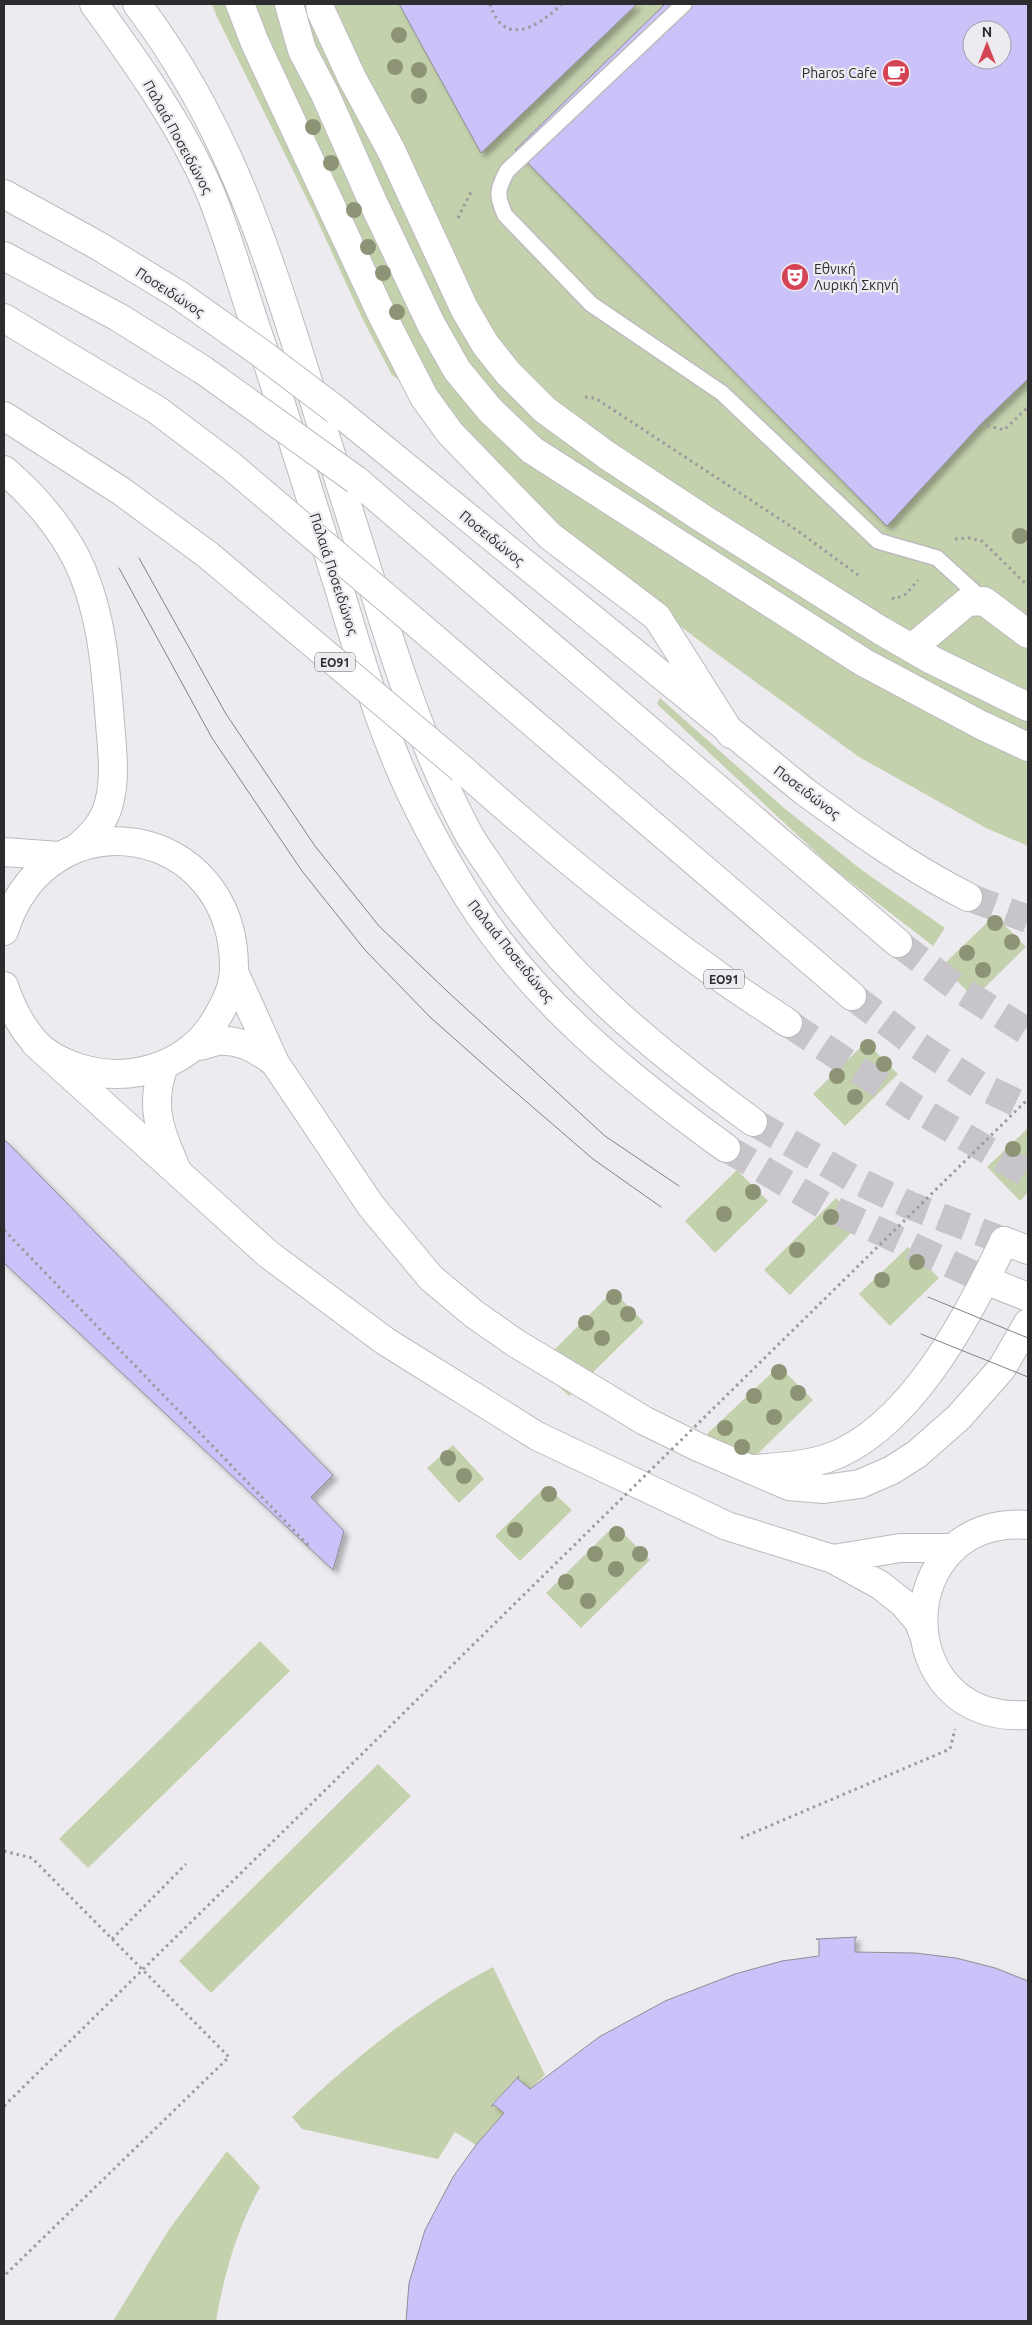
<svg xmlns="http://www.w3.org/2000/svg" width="1032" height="2325" font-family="Ubuntu,sans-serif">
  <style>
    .green { fill: #c3d1ac; fill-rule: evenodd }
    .building { fill: #cac2f9; stroke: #8e8d92; fill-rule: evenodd; filter: url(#shadow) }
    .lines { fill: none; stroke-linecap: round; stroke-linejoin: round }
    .primary-tunnel { stroke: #c7c5c9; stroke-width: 28; stroke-dasharray: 28 14; stroke-linecap: butt }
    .highway-tunnel { stroke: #c7c5c9; stroke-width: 28; stroke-dasharray: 28 14; stroke-linecap: butt }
    .lane-casing { stroke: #bdbabe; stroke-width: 18 }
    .street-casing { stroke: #bdbabe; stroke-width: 30 }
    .primary-casing { stroke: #bdbabe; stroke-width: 30 }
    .highway-casing { stroke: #bdbabe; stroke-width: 30 }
    .path { stroke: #9c9a9d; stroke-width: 3; stroke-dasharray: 2.5 4; stroke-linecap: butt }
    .lane { stroke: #fff; stroke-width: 15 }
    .street { stroke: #fff; stroke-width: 28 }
    .primary { stroke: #fff; stroke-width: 28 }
    .highway { stroke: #fff; stroke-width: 28 }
    .tram { stroke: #838185; stroke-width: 1 }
    .highway-bridge-casing { stroke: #bdbabe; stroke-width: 30; stroke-linecap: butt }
    .path-bridge { stroke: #9c9a9d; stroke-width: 3; stroke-dasharray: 2.5 4; stroke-linecap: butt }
    .highway-bridge { stroke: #fff; stroke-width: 28 }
    .tree { fill: #8c9475 }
    .labels { text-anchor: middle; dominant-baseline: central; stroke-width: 4.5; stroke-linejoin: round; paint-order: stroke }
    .shield { fill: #eeebf0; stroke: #666568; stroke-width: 1 }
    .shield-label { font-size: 12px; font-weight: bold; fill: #2c2b2d }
    .poi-label { font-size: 14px; fill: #2c2b2d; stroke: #eeebf0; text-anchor: end }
    .street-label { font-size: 14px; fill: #2c2b2d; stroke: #eeebf0 }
  </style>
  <defs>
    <filter id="shadow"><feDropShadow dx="4.5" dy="4.5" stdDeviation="2.5" flood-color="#0004"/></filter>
  </defs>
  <rect width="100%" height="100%" fill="#eeebf0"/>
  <path class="green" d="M212,4H1028V846L986,828L859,757L709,648L660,611L573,538L533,502L455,418L392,375L362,318L313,211L216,15ZM972,30H1002V60H972Z
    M660,698L784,808L863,871L945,928L933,946L835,870L657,704Z
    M995,915L1026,947L974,998L942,966Z
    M866,1042L898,1074L845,1126L813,1094Z
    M1028,1128V1192L1020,1201L987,1167Z
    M737,1170L768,1201L715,1253L685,1221Z
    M836,1198L861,1223L790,1295L764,1270Z
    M908,1247L939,1278L890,1326L859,1294Z
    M613,1291L644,1322L569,1396L538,1366Z
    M779,1366L813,1400L741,1470L707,1434Z
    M453,1445L484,1479L459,1503L427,1468Z
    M546,1486L572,1510L520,1561L495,1536Z
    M615,1525L650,1560L581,1628L546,1593Z
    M260,1641L290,1671L88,1868L59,1839Z
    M378,1764L411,1796L211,1993L179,1961Z
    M493,1967L545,2075L530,2089L518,2079L519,2076L491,2105H494L504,2113L476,2145L455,2132L438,2159L302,2129L292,2117C353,2059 418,2006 493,1967Z
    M227,2151L260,2187C237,2229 224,2274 216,2321H113L168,2231Z"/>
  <path class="building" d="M399,4H637L481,153Z
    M665,4H1028V379L981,424L887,526L515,150ZM972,30H1002V60H972Z
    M4,1139L333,1475L311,1497L344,1531L333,1570L4,1263Z
    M857,1937L855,1939V1952L915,1953L956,1958L995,1968L1028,1981V2321H406L409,2283L425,2230L453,2177L476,2145L504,2113L494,2105L491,2106L519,2076L518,2079L530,2089L599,2037L665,2001L735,1974L782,1961L819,1956V1940L816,1939Z"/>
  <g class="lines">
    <path class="primary-tunnel" d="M753,1122L852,1178L909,1205L1004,1241
      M726,1148L825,1206L985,1280"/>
    <path class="highway-tunnel" d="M968,897L1028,919
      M898,943L956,987L1028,1032
      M852,996L911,1041L979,1085L1028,1108
      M788,1023L914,1107L1028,1174"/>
    <defs>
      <path id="lane" d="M684,4L507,171C497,190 496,195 505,215L591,304L722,393L878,541L937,558L984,601"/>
      <path id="street" d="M289,4L302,50L325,94L371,198L431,324L457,370L490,410L532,450L863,662L981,725L1028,747
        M320,4L321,11L352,78L391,150L464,308L485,344L508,373L545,410L608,456L702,518L880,630L932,660L1028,707
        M912,648L967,602L984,601L1028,634
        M4,852L59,856
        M4,931C48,791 235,823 234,969C234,984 227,1000 220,1012C194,1064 134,1085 79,1068C64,1063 45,1054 34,1041C19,1024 11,1007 4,986
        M234,972L275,1063L371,1206L431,1278L474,1314L517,1344L645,1421L698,1447L789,1486L824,1489L860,1484L892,1470L917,1454L959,1417L1002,1368L1028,1323
        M35,1043L268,1254L385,1341L537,1436L727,1526L833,1559L880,1585L903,1603L919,1622L923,1633
        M196,1046C203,1047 210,1042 218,1041C240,1039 259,1050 275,1063
        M164,1066C149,1105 160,1132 176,1168
        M754,1469C778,1467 802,1466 825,1459C909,1432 969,1315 1004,1241
        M1028,1525C890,1514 887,1725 1028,1715
        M833,1559L900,1548H954"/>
      <path id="primary" d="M94,4C137,63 181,125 210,192C226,231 238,273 251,313C282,404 310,496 339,588C356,644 372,700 394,754C414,804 440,852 468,897C533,1001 628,1077 726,1148
        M137,4C223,117 263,238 305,372C329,447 352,522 376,597C401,677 427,755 466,829C473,843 482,855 491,868C560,974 652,1048 753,1122
        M1004,1241L1028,1250
        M985,1280L1028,1297"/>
      <path id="highway" d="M240,4L255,43L381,313L424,397L450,433L550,536L657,617L731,734
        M4,194L97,245L179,295
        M4,256L118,317L203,370
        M4,318L157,410L230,465
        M336,410L804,791C857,830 909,867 968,897
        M4,416L121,491L208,555
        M4,470C32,494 56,521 74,554C101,605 106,667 110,723C112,750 116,777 109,803C104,823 92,835 77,848
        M356,480L898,943
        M415,622L852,996
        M462,769C542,840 625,909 713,972C737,990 763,1006 788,1023"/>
    </defs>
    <use href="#lane" class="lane-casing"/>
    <use href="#street" class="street-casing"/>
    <use href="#primary" class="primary-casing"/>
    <use href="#highway" class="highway-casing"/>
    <path class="path" d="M490,4C504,49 539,26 562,4
      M458,218L472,190
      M585,397L595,398L798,531L858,575
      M981,424L1004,430L1028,407
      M955,539L969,538L982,541L1028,586
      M892,598L895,599L906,594L918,580
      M4,1230L311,1548
      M741,1838L950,1749L955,1729
      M4,1851L32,1858L229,2057L4,2276
      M112,1939L186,1864"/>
    <use href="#lane" class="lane"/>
    <use href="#street" class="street"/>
    <use href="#primary" class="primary"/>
    <use href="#highway" class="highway"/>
    <path class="tram" d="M139,558L226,714L315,846L379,926L448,992L605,1136L679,1186
      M119,568L212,738L302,871L365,950L430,1017L492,1072L593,1159L661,1207
      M928,1297L1028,1338
      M921,1334L1028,1377"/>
    <defs>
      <path id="highway-bridge" d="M179,295L258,351L336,410
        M203,370L356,480
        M230,465L415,622
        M208,555L462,769"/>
    </defs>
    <use href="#highway-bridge" class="highway-bridge-casing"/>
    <path class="path-bridge" d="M4,2106L1028,1099"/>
    <use href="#highway-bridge" class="highway-bridge"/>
  </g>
  <g class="tree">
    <circle cx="399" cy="35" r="8"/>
    <circle cx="395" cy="67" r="8"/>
    <circle cx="419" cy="70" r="8"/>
    <circle cx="419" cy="96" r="8"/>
    <circle cx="313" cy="127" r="8"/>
    <circle cx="331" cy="163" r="8"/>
    <circle cx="354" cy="210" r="8"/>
    <circle cx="368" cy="247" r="8"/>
    <circle cx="383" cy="273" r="8"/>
    <circle cx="397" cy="312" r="8"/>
    <circle cx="1020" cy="536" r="8"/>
    <circle cx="995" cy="923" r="8"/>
    <circle cx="1012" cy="942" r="8"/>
    <circle cx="967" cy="953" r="8"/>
    <circle cx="983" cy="970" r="8"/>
    <circle cx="868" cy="1047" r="8"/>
    <circle cx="884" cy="1064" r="8"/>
    <circle cx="837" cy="1076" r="8"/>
    <circle cx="855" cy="1097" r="8"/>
    <circle cx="1013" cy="1149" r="8"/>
    <circle cx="753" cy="1192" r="8"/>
    <circle cx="724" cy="1214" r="8"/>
    <circle cx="831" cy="1217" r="8"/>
    <circle cx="797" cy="1250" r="8"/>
    <circle cx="917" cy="1262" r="8"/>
    <circle cx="882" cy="1280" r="8"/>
    <circle cx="614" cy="1297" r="8"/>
    <circle cx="628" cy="1314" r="8"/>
    <circle cx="586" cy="1323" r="8"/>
    <circle cx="602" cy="1338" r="8"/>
    <circle cx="779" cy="1372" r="8"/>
    <circle cx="798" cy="1393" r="8"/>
    <circle cx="754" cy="1396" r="8"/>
    <circle cx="774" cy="1417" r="8"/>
    <circle cx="725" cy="1428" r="8"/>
    <circle cx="742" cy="1447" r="8"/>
    <circle cx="448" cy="1458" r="8"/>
    <circle cx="464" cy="1476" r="8"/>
    <circle cx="549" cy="1494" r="8"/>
    <circle cx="515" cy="1530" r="8"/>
    <circle cx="617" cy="1534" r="8"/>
    <circle cx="595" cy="1554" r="8"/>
    <circle cx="640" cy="1554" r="8"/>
    <circle cx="616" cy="1569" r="8"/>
    <circle cx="566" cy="1582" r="8"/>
    <circle cx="588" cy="1601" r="8"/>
  </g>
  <defs>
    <symbol id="cafe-disc" viewBox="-11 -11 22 22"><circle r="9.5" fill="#d44455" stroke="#eeebf0"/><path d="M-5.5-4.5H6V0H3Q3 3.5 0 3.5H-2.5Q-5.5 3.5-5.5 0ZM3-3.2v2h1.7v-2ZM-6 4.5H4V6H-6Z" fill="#fff"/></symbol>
    <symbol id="theatre-disc" viewBox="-11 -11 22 22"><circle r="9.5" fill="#d44455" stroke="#eeebf0"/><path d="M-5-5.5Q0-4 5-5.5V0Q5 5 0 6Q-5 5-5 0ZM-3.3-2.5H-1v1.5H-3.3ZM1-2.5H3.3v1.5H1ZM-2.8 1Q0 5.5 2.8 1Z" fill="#fff"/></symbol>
  </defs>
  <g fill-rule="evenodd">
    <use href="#cafe-disc" x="880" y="57" width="32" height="32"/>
    <use href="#theatre-disc" x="779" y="261" width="32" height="32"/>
  </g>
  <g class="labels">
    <g class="shield">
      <rect x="315" y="652.5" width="40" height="19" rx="4"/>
      <rect x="704" y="969.5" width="40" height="19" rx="4"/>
    </g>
    <g class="shield-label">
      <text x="335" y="662">ΕΟ91</text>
      <text x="724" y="979">ΕΟ91</text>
    </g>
    <g class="poi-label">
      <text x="877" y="73">Pharos Cafe</text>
      <text x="814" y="269" text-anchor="start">Εθνική<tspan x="814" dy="16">Λυρική Σκηνή</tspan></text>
    </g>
    <g class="street-label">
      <text transform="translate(178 137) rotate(61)">Παλαιά Ποσειδώνος</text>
      <text transform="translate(170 292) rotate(33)">Ποσειδώνος</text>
      <text transform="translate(492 538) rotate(39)">Ποσειδώνος</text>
      <text transform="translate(334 574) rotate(72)">Παλαιά Ποσειδώνος</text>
      <text transform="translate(807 792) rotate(37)">Ποσειδώνος</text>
      <text transform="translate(511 951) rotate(51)">Παλαιά Ποσειδώνος</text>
    </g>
  </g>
  <rect width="1032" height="2325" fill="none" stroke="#2c2b2d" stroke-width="10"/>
  <g transform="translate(987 45)"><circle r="24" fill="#eeebf0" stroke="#a09ea2"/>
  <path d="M0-4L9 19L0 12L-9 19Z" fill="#d44455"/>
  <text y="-8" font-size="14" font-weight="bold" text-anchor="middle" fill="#2c2b2d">N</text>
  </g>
</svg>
